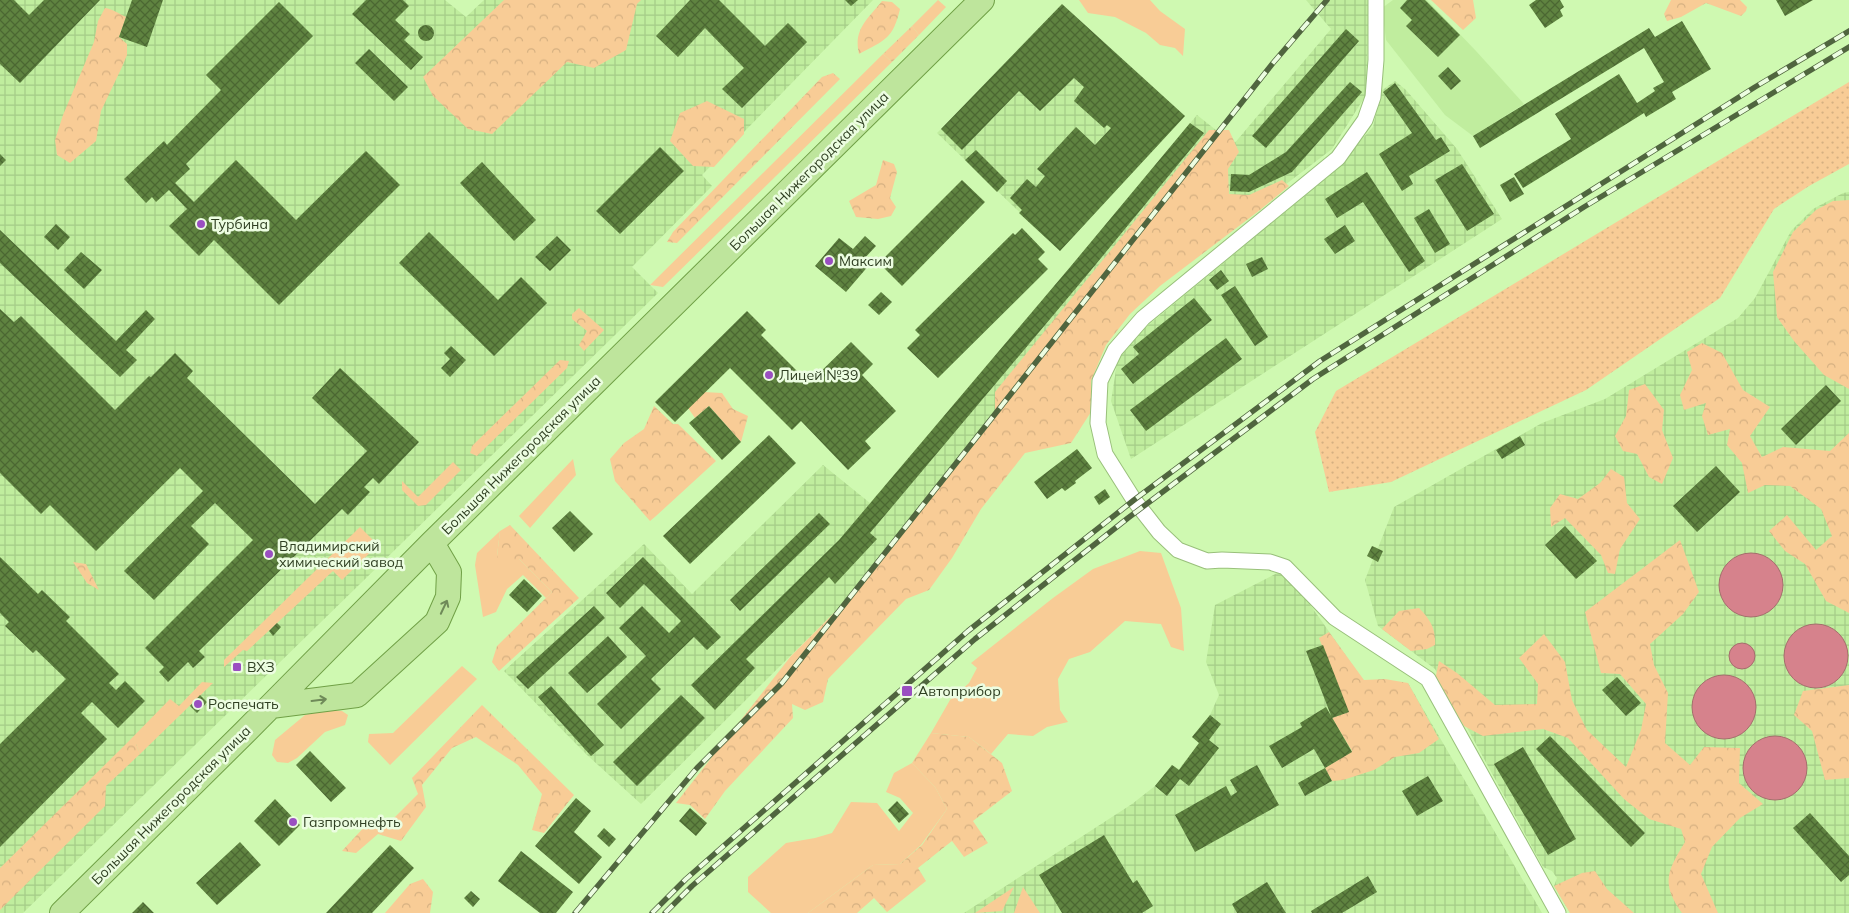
<svg xmlns="http://www.w3.org/2000/svg" width="1849" height="913" font-family="Mulish,sans-serif">
  <style>
    .built { fill: #c0ed9e }
    .industrial { fill: url(#industrial-grid) }
    .green { fill: #f8cc96 }
    .forest { fill: url(#forest-crowns) }
    .garden { fill: url(#garden-dots) }
    .water { fill: #d6828c; stroke: #a46e6c }
    .building { fill: url(#building-cross-hatch) }
    .lines { fill: none; stroke-linecap: round; stroke-linejoin: round }
    .minor-casing { stroke: #99c07b; stroke-width: 17 }
    .primary-casing { stroke: #70a046; stroke-width: 26 }
    .minor { stroke: #fff; stroke-width: 15 }
    .primary { stroke: #bee59c; stroke-width: 24 }
    .rail-casing { stroke: #50653f; stroke-width: 5.5 }
    .rail { stroke: #ecfde1; stroke-width: 4; stroke-dasharray: 11; stroke-linecap: butt }
    .oneway { stroke: #6f8a59 }
    .poi-dot { fill: #9a4fc1; stroke: #ecfde1; stroke-width: 2 }
    .labels { text-anchor: middle; dominant-baseline: central; stroke-width: 5; stroke-linejoin: round; paint-order: stroke }
    .street-label { font-size: 14px; fill: #2f3f22; stroke: #ecfde1 }
    .poi-label { font-size: 14px; fill: #2f3f22; stroke: #ecfde1; text-anchor: start }
  </style>
  <defs>
    <pattern id="industrial-grid" width="8" height="8" patternUnits="userSpaceOnUse" patternTransform="scale(1.25)"><rect width="8" height="8" fill="#c0ed9e"/><path d="M0 4h8M4 0v8" fill="none" stroke="#a5cc88"/></pattern>
    <pattern id="forest-crowns" width="20" height="18" patternUnits="userSpaceOnUse" patternTransform="scale(1.25)"><rect width="20" height="18" fill="#f8cc96"/><path d="M2 6a3 3 0 1 1 6 0M12 15a3 3 0 1 1 6 0" fill="none" stroke="#d5b081"/></pattern>
    <pattern id="garden-dots" width="8" height="8" patternUnits="userSpaceOnUse" patternTransform="scale(1.25)"><rect width="8" height="8" fill="#f8cc96"/><path d="M2 2h.1M6 6h.1" fill="none" stroke="#d5b081" stroke-width="1.8" stroke-linecap="round"/></pattern>
    <pattern id="building-cross-hatch" width="8" height="8" patternUnits="userSpaceOnUse" patternTransform="scale(1.25)"><rect width="8" height="8" fill="#5f8340"/><path d="M0 0l8 8M0 8l8-8" fill="none" stroke="#4b6732"/></pattern>
  </defs>
  <rect width="100%" height="100%" fill="#cff9b1"/>
  <path class="built" d="M1393,0H1427L1476,51L1524,104L1473,136L1445,115L1386,40L1382,8Z"/>
  <path class="industrial" d="M0,0H445L466,17L484,0H873L702,175L712,186L632,267L658,293L23,913H0Z
    M1306,0H1369L1366,95L1332,149L1246,215L1206,177L1331,29Z
    M1031,39L1185,116L1060,251L937,133Z
    M1395,81L1406,90L1457,149L1502,219L1131,459L1111,401L1118,357L1134,337L1324,180L1373,127L1381,91Z
    M1197,115L1221,134L864,583L641,804L587,755L504,671L644,544L692,594L823,465L870,503L1071,266Z
    M1849,192V913H1570L1554,886L1557,878L1552,871L1543,867L1435,669L1378,626L1365,580L1373,559L1367,556L1372,546L1378,548L1394,507L1542,423L1605,399L1738,318L1755,298L1791,231L1813,209L1843,193Z
    M1285,569L1375,697L1408,683L1542,913H964L1132,804L1155,786L1172,765L1179,769L1199,743L1192,737L1210,715L1219,695L1206,662L1215,605Z"/>
  <path class="green" d="M938,0L946,7L919,35L912,26Z
    M1079,0H1150L1160,11L1185,29L1183,56L1175,48L1160,45L1146,33L1115,17L1088,13Z
    M883,54L892,62L663,287L650,285Z
    M573,459L576,475L530,528L519,516Z
    M453,462L461,470L426,505L418,506L402,490V481L418,497Z
    M360,527L378,545L342,580L333,571L247,651L243,650L224,667V660Z
    M500,531L497,556L519,559L552,592L546,598L523,575L507,589L496,612L483,617L475,565L477,553Z
    M1140,551L1161,553L1181,608L1184,651L1171,647L1161,624L1125,621L1090,652L1069,659L1058,679L1060,710L1068,722L1047,727L1033,736L1008,734L991,754L969,737L931,733L950,700L969,683L977,668L971,663L1053,598L1093,569Z
    M462,666L477,679L390,765L368,742L369,734L393,733Z
    M202,682L213,683L140,754L136,744H126L170,699L179,706Z
    M324,710L342,711L348,715L345,725L325,732L297,758L288,763L277,762L272,755L275,740L305,715Z
    M912,763L935,787L947,809L921,845L900,864L873,865L808,913H771L748,892V877L786,843L815,838L832,833L851,802L877,803L899,831L913,813L900,798L886,792L894,773Z
    M1014,887L1002,911L975,913Z
    M1023,887L1040,913H1014Z"/>
  <path class="forest" d="M504,0H641L637,4L626,50L594,68L567,62L492,134L468,129L433,96L423,77Z
    M1431,0H1473L1476,18L1463,30Z
    M1671,0H1740L1747,7L1746,11L1741,16L1706,3L1681,17L1667,21L1664,14Z
    M882,1L892,2L900,9C893,39 885,40 859,54C853,29 868,19 882,1Z
    M105,8C113,9 119,14 126,17L119,37L127,44V55L122,67L101,111L96,141L70,163L57,155L55,140L63,115L94,42L98,21Z
    M912,26L919,35L892,62L883,54Z
    M833,73L840,79L677,243L667,242L673,232L822,77Z
    M707,101L744,119V134L714,167L693,166L670,141L680,113Z
    M1209,130H1229L1239,152L1228,169L1229,194L1249,195L1282,180L1289,186L1260,210L1160,286L1130,314L1106,345L1091,381V412L1071,443L1025,453L981,509L952,558L929,590L906,599L828,679L823,702L805,710L792,704L793,718L725,791L705,819L690,805L676,803L791,656L864,583L995,418V392Z
    M883,160L894,164L897,172L890,198L896,207L891,216L878,219L856,217L849,201L876,185Z
    M1849,200V389L1824,375L1794,341L1777,317L1773,272L1793,232L1816,210L1833,201Z
    M579,308L604,330L584,351L579,345L587,331L572,319V314Z
    M1702,343L1722,353L1743,390L1770,407L1750,436L1762,457L1783,447L1830,451L1849,433V613L1826,601L1805,564L1785,551L1769,531L1787,515L1816,550L1832,536L1821,509L1790,486L1765,485L1748,493L1742,463L1727,445L1730,429L1708,435L1702,416L1706,403L1684,410L1680,395L1692,370L1687,352Z
    M560,360L569,361L567,368L477,456L470,453L472,446Z
    M1645,384L1664,410L1662,430L1673,458L1662,484L1649,477L1637,454L1623,451L1615,436L1626,416L1629,390Z
    M704,392L722,393L733,409L748,416L741,442L709,406L695,418L688,408Z
    M654,406L673,424H678L716,461L656,516L650,521L615,481L610,459L624,443L644,429Z
    M1611,469L1624,477L1627,503L1640,519L1620,549L1615,574L1608,573L1601,555L1565,518L1551,527L1550,508L1560,494L1578,499L1600,483Z
    M510,525L579,598L499,671L492,662L497,646L552,592L519,559L501,565L497,556L500,531Z
    M1680,540L1699,592L1683,614L1650,644L1654,665L1668,693L1665,743L1690,765L1704,747L1740,748L1739,783L1763,804L1740,818L1712,847L1701,874L1718,913H1682C1660,883 1668,870 1685,842L1681,829L1649,819L1624,799L1568,738L1543,729L1483,736L1464,726L1435,680L1439,661L1457,673L1495,705L1537,704L1538,684L1519,658L1544,634L1565,662L1572,700L1587,730L1626,767L1641,730L1646,704L1620,674L1601,673L1585,612Z
    M73,562L86,564L99,590L87,583Z
    M1419,608C1430,619 1436,629 1435,645L1427,649L1411,651L1382,629L1399,611Z
    M1329,632L1364,680L1385,679L1408,683L1439,739L1419,753L1395,757L1374,770L1343,780L1332,781L1325,768L1352,751L1332,718L1348,712L1319,638Z
    M1849,685V778L1825,780L1812,731L1794,715L1803,691Z
    M482,705L574,795L544,833L532,830L542,794L518,765L476,737L452,748L422,785L426,807L401,841L378,834L356,853L342,851L367,824L385,827L418,794L412,778Z
    M931,733L969,737L1002,763L1012,791L973,821L988,843L964,857L952,841L918,868L926,881L887,912L874,898L857,913H808L873,865L900,864L922,845L947,809L935,787L912,763Z
    M126,744H136L140,754L106,786L105,806L0,910V868Z
    M1595,871L1607,889L1634,913H1570L1554,886L1582,873Z
    M423,879L433,892L430,913H385L410,884Z"/>
  <path class="garden" d="M1849,82V164L1809,186L1774,209L1720,298L1586,390L1391,482L1329,492L1315,432L1336,391Z"/>
  <path class="water" d="M1719 585a32 32 0 1 1 64 0a32 32 0 1 1-64 0Z
    M1784 656a32 32 0 1 1 64 0a32 32 0 1 1-64 0Z
    M1729 656a13 13 0 1 1 26 0a13 13 0 1 1-26 0Z
    M1692 707a32 32 0 1 1 64 0a32 32 0 1 1-64 0Z
    M1743 768a32 32 0 1 1 64 0a32 32 0 1 1-64 0Z"/>
  <path class="building" d="M0,0H14L29,15L44,0H100L20,83L0,64Z
    M132,0H163L147,47L119,37Z
    M366,0H403L409,6L395,20L410,34L404,40L423,57L411,70L352,14Z
    M690,0H719L765,46L788,23L807,42L742,108L722,89L744,68L705,28L678,57L656,36Z
    M845,0H858L851,6Z
    M1407,0H1425L1460,35L1438,57L1406,26L1412,20L1400,8Z
    M1536,0H1560L1564,7L1560,10L1563,16L1545,28L1529,5Z
    M1776,0H1813L1785,16Z
    M279,2L313,36L186,164L190,169L175,183L194,202L236,160L296,220L366,151L400,185L279,305L214,240L199,256L169,226L187,209L169,190L156,202L152,197L146,203L124,179L164,141L167,145L221,90L206,75Z
    M1062,4L1185,116L1060,251L1019,213L1022,210L1010,198L1027,179L1036,187L1045,176L1037,169L1076,127L1095,145L1111,128L1107,125L1104,128L1074,101L1084,87L1074,78L1040,111L1019,91L962,150L941,129Z
    M1682,21L1711,69L1672,92L1676,99L1646,117L1644,113L1523,188L1514,174L1571,139L1555,114L1619,74L1637,103L1655,91L1653,88L1664,82L1644,48L1480,148L1473,136L1649,28L1655,37Z
    M418 33a8 8 0 1 1 16 0a8 8 0 1 1-16 0Z
    M1346,29L1359,41L1266,148L1252,136Z
    M369,49L408,87L394,101L355,63Z
    M1448,67L1461,81L1451,90L1438,76Z
    M1350,82L1362,92L1292,172L1249,192L1230,191L1231,174L1249,175L1286,152Z
    M1395,83L1436,140L1441,137L1450,151L1409,176L1413,184L1402,191L1379,154L1412,133L1383,92Z
    M1190,123L1204,133L1087,275L870,533L877,539L835,584L829,577L746,659L755,668L715,710L691,685L839,540L1071,266Z
    M660,147L684,171L620,234L596,211Z
    M976,150L1007,181L997,192L965,160Z
    M0,154L6,160L0,166Z
    M482,162L536,220L514,241L460,183Z
    M1462,164L1494,214L1467,231L1435,180Z
    M1367,172L1425,261L1409,272L1363,202L1337,218L1325,199Z
    M1514,177L1524,194L1510,202L1500,185Z
    M962,180L985,202L902,286L879,263Z
    M1429,209L1450,244L1435,253L1414,218Z
    M56,224L70,237L58,250L44,237Z
    M1345,225L1355,241L1335,254L1324,239Z
    M1022,228L1045,252L1038,259L1048,269L938,378L907,348L920,335L915,330L1013,233L1015,235Z
    M0,230L116,341L146,310L155,319L126,350L137,360L120,377L0,263Z
    M429,232L498,300L521,277L547,303L494,356L399,263Z
    M557,236L571,250L550,271L535,257Z
    M865,236L876,246L864,259L870,264L846,292L815,266L839,238L853,249Z
    M81,252L102,270L84,289L64,270Z
    M1262,257L1268,269L1252,277L1246,264Z
    M1221,270L1229,281L1217,290L1209,280Z
    M1235,286L1268,337L1255,346L1221,295Z
    M881,292L892,302L879,315L868,305Z
    M1194,298L1212,320L1133,384L1121,369L1139,354L1133,347Z
    M0,309L14,322L21,316L115,410L149,376L151,377L175,353L193,371L187,378L315,504L367,451L312,398L340,368L419,442L379,484L373,478L364,487L370,492L348,515L342,509L199,651L205,657L193,668L188,662L168,682L159,672L164,667L145,648L253,540L215,503L191,526L209,544L154,600L124,571L203,491L180,468L96,551L50,505L41,514L0,473Z
    M747,311L766,330L761,335L809,383L851,342L873,364L862,375L896,411L865,441L871,448L848,470L801,421L792,430L730,368L675,422L655,402Z
    M1226,338L1242,359L1146,431L1130,410Z
    M451,346L466,360L450,377L441,368L450,359L444,353Z
    M1826,385L1841,401L1796,445L1781,429Z
    M709,406L741,442L722,460L689,423Z
    M769,435L796,463L690,564L663,536Z
    M1520,436L1525,445L1502,459L1496,450Z
    M1077,449L1092,468L1075,481L1076,483L1065,491L1062,488L1047,499L1034,482Z
    M1716,466L1740,492L1697,532L1673,506Z
    M1105,489L1110,497L1099,505L1094,497Z
    M570,511L593,534L574,552L552,528Z
    M819,513L830,524L740,611L730,600Z
    M1565,526L1597,561L1576,579L1545,545Z
    M1372,546L1383,551L1378,562L1367,556Z
    M0,557L38,594L42,590L70,617L66,621L119,674L109,683L116,690L125,681L145,701L118,728L92,702L81,713L107,739L0,847V744L66,679L36,650L33,653L5,626L9,622L0,613Z
    M643,557L721,637L707,650L694,637L651,679L661,689L621,729L597,704L646,656L619,628L642,606L669,633L681,621L644,584L620,608L606,593Z
    M524,579L542,596L527,612L509,595Z
    M594,606L605,618L528,689L516,677Z
    M277,623L281,627L273,636L269,631Z
    M608,636L627,657L587,693L568,673Z
    M1323,645L1349,712L1332,718L1306,651Z
    M1617,677L1641,703L1626,716L1602,690Z
    M551,686L604,745L591,756L538,697Z
    M200,695L207,702L197,713L190,706Z
    M681,695L705,718L637,786L613,762Z
    M1326,707L1352,752L1325,768L1332,781L1305,796L1298,783L1325,768L1314,749L1282,768L1269,746L1302,727L1300,723Z
    M1210,715L1221,724L1209,740L1219,748L1189,786L1180,779L1167,796L1155,786L1172,765L1179,770L1199,743L1192,737Z
    M1550,736L1645,833L1631,847L1536,749Z
    M1523,747L1576,839L1548,855L1494,764Z
    M310,751L346,788L331,802L296,765Z
    M1257,765L1279,805L1195,852L1175,815L1226,786L1231,796L1237,792L1230,780Z
    M1428,776L1443,801L1417,816L1402,791Z
    M576,798L591,811L574,832L602,857L579,884L535,846Z
    M275,799L300,825L279,846L254,821Z
    M897,801L909,814L899,823L888,810Z
    M690,808L707,823L696,836L679,821Z
    M1810,813L1849,856V875L1841,882L1793,828Z
    M604,828L616,839L609,847L597,836Z
    M1104,835L1133,883L1137,880L1153,906L1142,913H1062L1039,875Z
    M240,842L261,865L217,905L196,883Z
    M390,845L414,868L372,913H326Z
    M521,851L573,892L556,913H540L498,881Z
    M1368,876L1377,892L1342,913H1312L1311,911Z
    M1267,882L1286,913H1237L1232,904Z
    M471,891L480,899L473,907L464,898Z
    M143,902L154,913H132Z"/>
  <g class="lines">
    <defs>
      <path id="minor" d="M1376,0V60L1373,97L1365,120L1338,158L1143,318L1115,350L1100,381L1098,423L1105,454L1134,500L1159,532L1178,550L1207,561L1222,560L1270,562L1285,567L1335,618L1428,679L1558,913"/>
      <path id="primary" d="M271,706L357,695L437,622L448,597L449,572L432,543
        M62,913L245,732L432,543L982,0"/>
    </defs>
    <use href="#minor" class="minor-casing"/>
    <use href="#primary" class="primary-casing"/>
    <use href="#minor" class="minor"/>
    <use href="#primary" class="primary"/>
    <defs>
      <path id="rail" d="M575,913L697,768L782,683L1273,63L1327,0
        M652,913L686,879L968,631L1134,500L1320,361L1755,87L1849,31
        M665,913L692,886L975,639L1128,518L1313,379L1584,207L1849,47"/>
    </defs>
    <use href="#rail" class="rail-casing"/>
    <use href="#rail" class="rail"/>
  </g>
  <defs><path id="oneway-shaft" d="M-6 0H5M1.5-3L5.5 0L1.5 3" fill="none" stroke-width="1.6" stroke-linecap="round" stroke-linejoin="round" transform="scale(1.25)"/></defs>
  <g class="oneway">
    <use href="#oneway-shaft" transform="translate(444 607) rotate(-65)"/>
    <use href="#oneway-shaft" transform="translate(319 700) rotate(-7)"/>
  </g>
  <g class="poi-dot">
    <circle cx="201" cy="224" r="5"/>
    <circle cx="829" cy="261" r="5"/>
    <circle cx="769" cy="375" r="5"/>
    <circle cx="269" cy="554" r="5"/>
    <rect x="232" y="662" width="10" height="10" rx="2.5"/>
    <rect x="901" y="685" width="12" height="12" rx="2.5"/>
    <circle cx="198" cy="704" r="5"/>
    <circle cx="293" cy="822" r="5"/>
  </g>
  <g class="labels">
    <g class="street-label">
      <text transform="translate(809 171) rotate(-45)">Большая Нижегородская улица</text>
      <text transform="translate(521 455) rotate(-45)">Большая Нижегородская улица</text>
      <text transform="translate(171 805) rotate(-45)">Большая Нижегородская улица</text>
    </g>
    <g class="poi-label">
      <text x="211" y="224">Турбина</text>
      <text x="839" y="261">Максим</text>
      <text x="779" y="375">Лицей №39</text>
      <text x="279" y="546">Владимирский<tspan x="279" dy="16">химический завод</tspan></text>
      <text x="247" y="667">ВХЗ</text>
      <text x="918" y="691">Автоприбор</text>
      <text x="208" y="704">Роспечать</text>
      <text x="303" y="822">Газпромнефть</text>
    </g>
  </g>
</svg>
